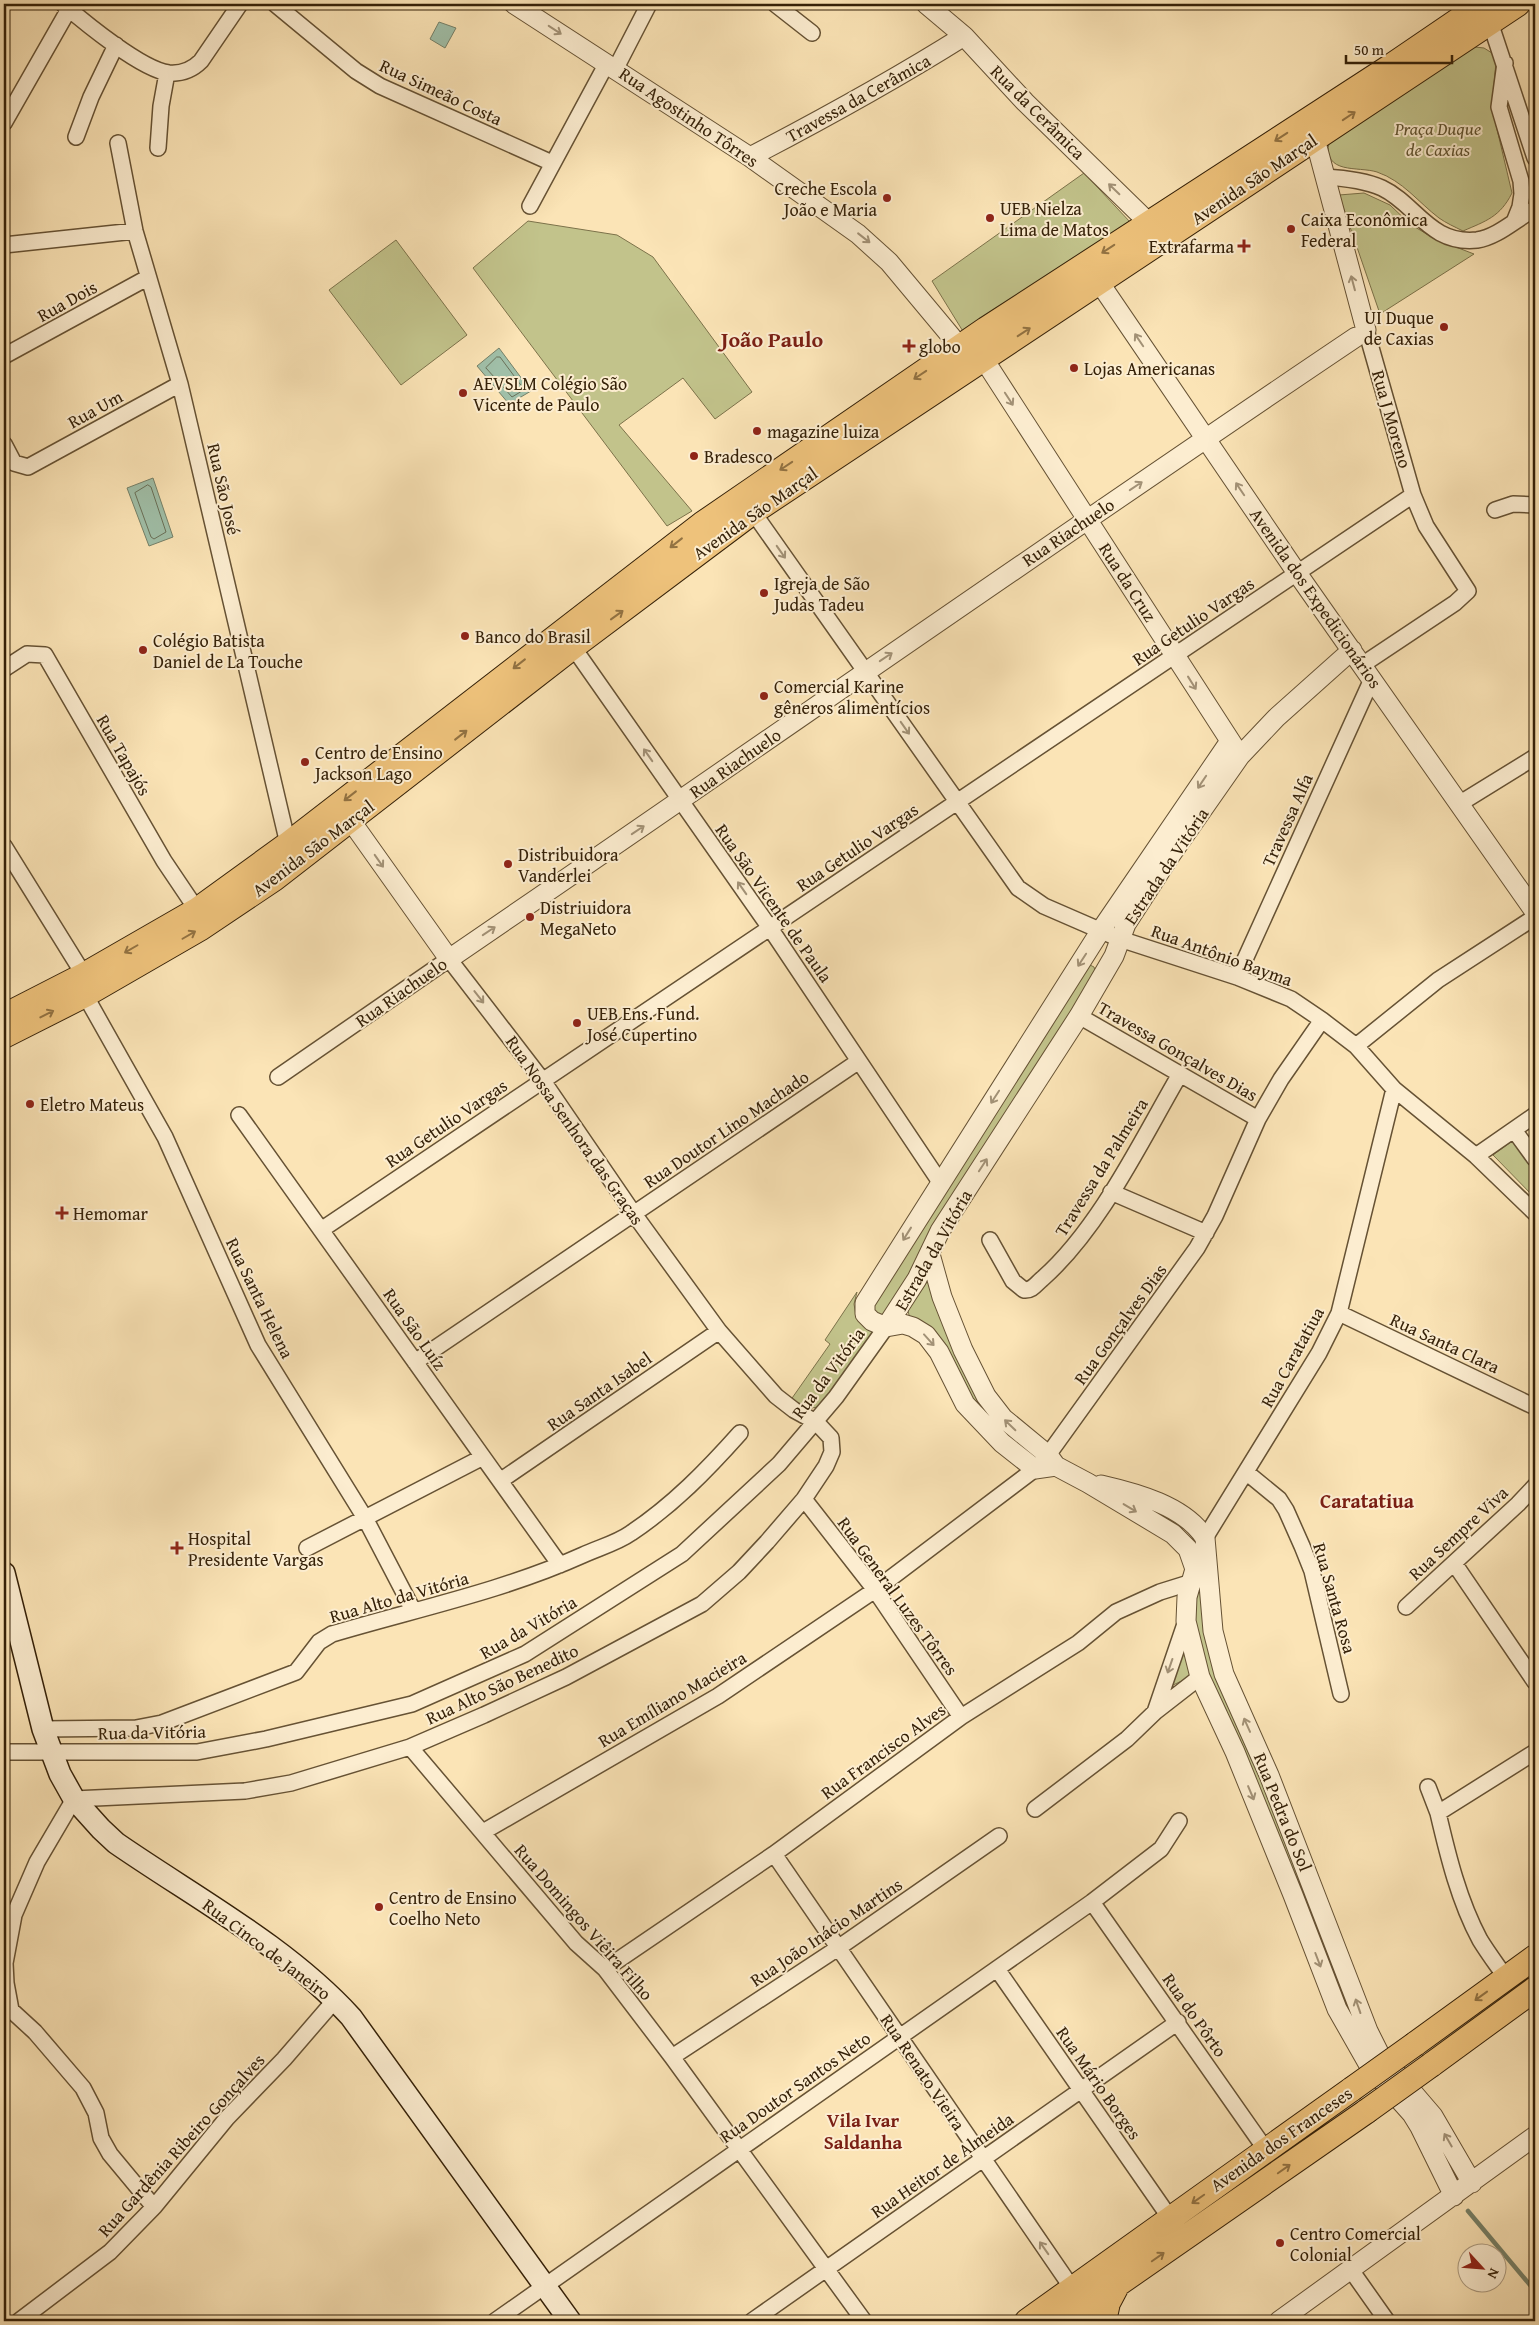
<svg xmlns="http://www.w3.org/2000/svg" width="1539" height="2325" font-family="'Gentium Book Plus',serif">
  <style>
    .green { fill: #c2c38b; stroke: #7c724a }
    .water { fill: #a0bfa8; stroke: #758068 }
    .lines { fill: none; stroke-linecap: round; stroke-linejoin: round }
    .shore { stroke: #6a7058; stroke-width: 1 }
    .stream { stroke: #758068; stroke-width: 4.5 }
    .minor-casing { stroke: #665234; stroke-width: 18 }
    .tertiary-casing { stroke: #665234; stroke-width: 21 }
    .secondary-casing { stroke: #352108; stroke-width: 24 }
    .primary-casing { stroke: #352108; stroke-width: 26 }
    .minor { stroke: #fcedd0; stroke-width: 15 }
    .tertiary { stroke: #fcedd0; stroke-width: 19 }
    .secondary { stroke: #fcedd0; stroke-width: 21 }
    .primary { stroke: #eec27b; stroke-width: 24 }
    .primary-bridge-casing { stroke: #352108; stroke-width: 26; stroke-linecap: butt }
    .primary-bridge { stroke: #eec27b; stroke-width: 24 }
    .oneway { stroke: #a29176 }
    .oneway2 { stroke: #927242 }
    .poi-dot { fill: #8f2418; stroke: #fcedd0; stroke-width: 2 }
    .labels { text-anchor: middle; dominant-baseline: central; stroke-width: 4; stroke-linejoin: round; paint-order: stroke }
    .street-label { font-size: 18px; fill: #352108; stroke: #fcedd0 }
    .park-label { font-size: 18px; font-style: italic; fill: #5f522f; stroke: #fcedd0 }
    .poi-label { font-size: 18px; fill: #352108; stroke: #fcedd0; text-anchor: start }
    .neighbourhood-label { font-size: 19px; font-weight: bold; fill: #7a1f14; stroke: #fcedd0 }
    .quarter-label { font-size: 20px; font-weight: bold; fill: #7a1f14; stroke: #fcedd0 }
    .district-label { font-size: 22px; font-weight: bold; fill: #7a1f14; stroke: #fcedd0 }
  </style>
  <rect width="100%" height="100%" fill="#fbe4b6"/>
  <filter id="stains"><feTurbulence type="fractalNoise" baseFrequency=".004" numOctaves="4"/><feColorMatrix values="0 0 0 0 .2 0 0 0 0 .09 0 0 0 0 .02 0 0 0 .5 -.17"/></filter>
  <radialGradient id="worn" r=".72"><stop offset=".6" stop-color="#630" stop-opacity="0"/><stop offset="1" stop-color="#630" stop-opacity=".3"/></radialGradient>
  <path class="green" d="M1475,47L1484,48L1492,53L1496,62L1492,108L1512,193C1500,217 1486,221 1463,231C1455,227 1446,223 1439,218C1418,202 1403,181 1377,172C1358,166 1323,175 1329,142Z
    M1084,173L1131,223L964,333L932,281Z
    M1364,193L1390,205L1410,224L1435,239L1474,254L1380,314L1339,195Z
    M528,221L617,235L653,257L752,392L715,419L683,378L619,425L692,511L667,526L473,268Z
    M396,240L467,335L401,385L329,290Z
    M1088,964L1094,967L1096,974L885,1316H876L870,1303Z
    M1515,1139L1535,1168V1198L1493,1155Z
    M927,1282L930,1283L957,1356L1036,1457L1033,1461L977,1407L909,1315L908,1310Z
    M857,1292L854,1304L856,1316L873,1331L874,1336L818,1407L806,1409L790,1401L830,1344L825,1340Z
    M1200,1590L1202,1591L1317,1923L1305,1901L1207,1677L1192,1612L1198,1591Z
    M1181,1652L1185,1653L1192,1676L1171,1686Z"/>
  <path class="water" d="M439,22L456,28L445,48L430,39Z
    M499,348L531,391L509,404L477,366Z
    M153,478L173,537L149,546L127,488Z"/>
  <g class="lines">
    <path class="shore" d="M497,357H500L523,388L522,391L512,397L486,368Z
      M148,485L151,487L166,532L154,539L151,537L135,493Z"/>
    <path class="stream" d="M1468,2211L1535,2291"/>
    <defs>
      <path id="minor" d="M63,4C84,22 142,70 169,73C182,74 192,70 201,61L240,4
        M275,4L356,71L380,86L552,163
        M775,4L812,33
        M1490,22L1535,158
        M1505,63L1499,107L1521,181L1522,194L1520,207L1514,222
        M616,68L649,4
        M4,123L69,9
        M76,137L91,97L116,45
        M118,143L135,231L180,384L288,844
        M158,148L161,106L167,73
        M1325,177C1343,178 1364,180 1382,188C1416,204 1430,245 1477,240C1498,237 1517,218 1535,209
        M530,206L607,63
        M4,245L135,231
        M1356,337L1366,330L1413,495L1426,526L1468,591L1455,603L1362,665
        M4,356L147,278
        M4,444L14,463L28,467L180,384
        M1495,510L1513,504L1535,505
        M753,512L1018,888L1044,906L1120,939L1237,977L1291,999L1322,1020L1356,1046L1394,1089L1476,1156L1535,1213
        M573,647L770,928L940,1182
        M4,669L27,654L45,655L164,861L197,910
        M1459,804L1535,757
        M4,846L84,975
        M1237,977L1372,679
        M85,995L165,1137L258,1345L365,1518L413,1610
        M1079,1016L1258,1119
        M1356,1046L1438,980L1535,917
        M239,1115L560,1565
        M1514,1130L1535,1159
        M1476,1156L1535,1115
        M1111,1192L1206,1233
        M321,1230L1413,495
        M990,1240L1013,1281L1024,1290C1032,1291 1036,1284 1042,1279C1100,1228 1141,1141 1180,1074
        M1339,1313L1535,1407
        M415,1362L859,1061
        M1246,1472L1279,1499L1286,1510L1302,1546L1312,1571L1341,1694
        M500,1481L719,1331
        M804,1499L875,1590L961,1717
        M1205,1538L1319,1353L1339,1313L1394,1089
        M307,1548L483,1457
        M1454,1563L1535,1682
        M1406,1607L1518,1504L1535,1486
        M1155,1712L1186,1621
        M43,1729L136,1728L162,1723L296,1672L319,1642L332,1634C416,1609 503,1591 583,1555C598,1548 617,1543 631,1533C673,1505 707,1470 740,1433
        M410,1747L576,1943L605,1969L672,2057L864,2321
        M4,1752H197L266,1739L412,1704L525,1654L682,1554L779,1464L836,1397L886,1327
        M1428,1787L1438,1813
        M1035,1809L1127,1739L1155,1712L1200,1677
        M483,1832L718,1696L875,1590L1035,1469L1048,1455L1197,1248L1215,1216L1258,1119L1281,1079L1322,1020
        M774,1854L1072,2288
        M1092,1902L1266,2150
        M605,1969L774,1854L961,1717L1078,1643L1116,1612L1160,1592L1192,1582
        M997,1969L1170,2218
        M1506,1978C1497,1965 1488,1953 1480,1940C1459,1901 1448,1856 1438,1813L1535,1752
        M11,2010L6,1983L5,1963L14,1915L37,1862L74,1799L245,1791L291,1783L410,1747L484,1715L566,1677L702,1604L739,1572L767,1542L804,1499L826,1466L832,1452L831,1438L816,1422L794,1410L776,1396L719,1331L634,1214L543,1081L449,959L278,1077
        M11,2010L35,2032L83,2088L96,2113L101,2138L110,2154L154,2207
        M672,2057L838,1948L999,1836
        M1351,2270L1387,2321
        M19,2321L110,2252L154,2207L227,2118L284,2059L335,2000
        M495,2321L1092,1902L1161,1849L1179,1821
        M752,2321L1178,2022"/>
      <path id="tertiary" d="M514,4L750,157L858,234L889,262L960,347L983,358L1240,756
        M926,4L964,36L1025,102L1149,223
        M1315,139L1366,330
        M750,157C823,119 894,80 964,36
        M1099,282L1297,573L1535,912
        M351,821L449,959C752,752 1051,542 1356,337
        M930,1254L942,1297L963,1350L986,1396L1003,1418L1048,1455L1056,1466L1088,1483L1173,1534L1188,1549L1195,1569L1187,1597L1186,1621L1200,1677L1235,1752L1293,1895L1337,2009L1370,2067L1412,2114L1420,2127L1454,2196
        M886,1327L917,1279L940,1231L1079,1016L1114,956L1126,924L1170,856L1240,756L1276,718L1352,650
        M1056,1466L1035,1469L1002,1443L965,1404L939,1352L926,1335L913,1327L903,1324L886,1327L872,1321L865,1314V1303L1101,930L1230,741
        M1101,1485C1136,1493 1185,1506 1205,1538L1213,1631L1224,1674L1269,1775L1368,2031L1379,2053L1433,2116L1472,2183
        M1279,2321L1535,2136"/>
      <path id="secondary" d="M4,1573L43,1729L60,1774L74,1799L101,1829L116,1843C194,1897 286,1946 351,2017L570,2321"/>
      <path id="primary" d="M4,1016L84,975L197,910L288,844L702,524L986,329L1391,66L1482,4
        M4,1036L85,995L201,928L274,879L573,647L753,512L1518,4
        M1415,2044L1535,1957
        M1431,2065L1535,1989
        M1027,2321L1352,2089
        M1065,2321L1367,2111
        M1104,2321L1108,2303L1117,2286"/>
    </defs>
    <use href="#minor" class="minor-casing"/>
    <use href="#tertiary" class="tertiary-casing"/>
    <use href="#secondary" class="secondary-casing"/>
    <use href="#primary" class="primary-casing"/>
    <use href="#minor" class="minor"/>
    <use href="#tertiary" class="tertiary"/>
    <use href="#secondary" class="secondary"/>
    <use href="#primary" class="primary"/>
    <defs>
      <path id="primary-bridge" d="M1352,2089L1415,2044
        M1367,2111L1431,2065"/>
    </defs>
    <use href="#primary-bridge" class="primary-bridge-casing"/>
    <use href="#primary-bridge" class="primary-bridge"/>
  </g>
  <defs><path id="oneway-shaft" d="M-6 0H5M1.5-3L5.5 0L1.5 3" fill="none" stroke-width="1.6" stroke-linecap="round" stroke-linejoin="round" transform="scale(1.25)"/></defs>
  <g class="oneway">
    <use href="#oneway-shaft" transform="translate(555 30) rotate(33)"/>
    <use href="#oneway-shaft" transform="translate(1114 189) rotate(-136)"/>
    <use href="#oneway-shaft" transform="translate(864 238) rotate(38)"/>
    <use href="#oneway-shaft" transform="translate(1353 283) rotate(-105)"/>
    <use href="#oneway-shaft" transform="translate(1139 340) rotate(-124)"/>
    <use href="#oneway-shaft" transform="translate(1009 399) rotate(57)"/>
    <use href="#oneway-shaft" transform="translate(1136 486) rotate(-34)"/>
    <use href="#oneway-shaft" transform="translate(1240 489) rotate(-124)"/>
    <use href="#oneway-shaft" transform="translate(781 552) rotate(55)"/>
    <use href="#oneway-shaft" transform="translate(886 657) rotate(-34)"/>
    <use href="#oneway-shaft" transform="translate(1192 683) rotate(58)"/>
    <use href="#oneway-shaft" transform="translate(905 728) rotate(55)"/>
    <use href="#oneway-shaft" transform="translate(648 755) rotate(-125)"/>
    <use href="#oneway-shaft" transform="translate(1202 782) rotate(124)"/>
    <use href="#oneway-shaft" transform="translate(638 830) rotate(-34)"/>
    <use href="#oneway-shaft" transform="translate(379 861) rotate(55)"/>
    <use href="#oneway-shaft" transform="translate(742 888) rotate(-125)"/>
    <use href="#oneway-shaft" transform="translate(489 931) rotate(-34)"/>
    <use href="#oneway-shaft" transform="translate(1082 960) rotate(123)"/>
    <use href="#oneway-shaft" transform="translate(479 997) rotate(52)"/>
    <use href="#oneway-shaft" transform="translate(995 1097) rotate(123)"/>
    <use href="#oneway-shaft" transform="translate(983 1165) rotate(-57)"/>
    <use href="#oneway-shaft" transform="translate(907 1234) rotate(122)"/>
    <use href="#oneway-shaft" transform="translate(929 1340) rotate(48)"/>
    <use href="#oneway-shaft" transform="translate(1010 1425) rotate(-136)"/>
    <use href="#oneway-shaft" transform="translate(1130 1508) rotate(31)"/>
    <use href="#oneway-shaft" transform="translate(1170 1666) rotate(109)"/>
    <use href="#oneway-shaft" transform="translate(1247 1725) rotate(-114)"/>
    <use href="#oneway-shaft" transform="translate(1251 1793) rotate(67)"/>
    <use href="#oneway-shaft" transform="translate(1318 1960) rotate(69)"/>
    <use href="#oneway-shaft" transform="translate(1358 2006) rotate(-109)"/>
    <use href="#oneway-shaft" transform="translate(1448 2140) rotate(-120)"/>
    <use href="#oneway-shaft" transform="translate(1044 2248) rotate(-125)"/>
  </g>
  <g class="oneway2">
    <use href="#oneway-shaft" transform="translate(1349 116) rotate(-34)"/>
    <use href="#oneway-shaft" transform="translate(1281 137) rotate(147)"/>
    <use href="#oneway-shaft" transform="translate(1108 249) rotate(147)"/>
    <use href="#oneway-shaft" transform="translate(1024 332) rotate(-33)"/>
    <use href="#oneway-shaft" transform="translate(920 375) rotate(146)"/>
    <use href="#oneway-shaft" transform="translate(786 466) rotate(146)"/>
    <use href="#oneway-shaft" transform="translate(676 543) rotate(142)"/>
    <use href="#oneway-shaft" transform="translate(617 615) rotate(-36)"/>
    <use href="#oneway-shaft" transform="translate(519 664) rotate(142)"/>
    <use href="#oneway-shaft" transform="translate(461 735) rotate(-38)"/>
    <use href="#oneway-shaft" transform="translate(350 796) rotate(142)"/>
    <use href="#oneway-shaft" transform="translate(189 935) rotate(-30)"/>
    <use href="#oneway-shaft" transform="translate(131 949) rotate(150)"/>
    <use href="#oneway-shaft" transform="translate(47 1014) rotate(-27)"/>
    <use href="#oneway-shaft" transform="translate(1481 1996) rotate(144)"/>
    <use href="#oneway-shaft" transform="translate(1284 2169) rotate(-35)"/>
    <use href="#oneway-shaft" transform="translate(1198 2199) rotate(145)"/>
    <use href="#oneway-shaft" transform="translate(1158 2257) rotate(-35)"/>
  </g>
  <g class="poi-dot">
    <circle cx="887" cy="198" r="5"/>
    <circle cx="990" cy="218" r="5"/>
    <circle cx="1291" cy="229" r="5"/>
    <path d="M1241.5 238.5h5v5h5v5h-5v5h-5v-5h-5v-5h5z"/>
    <circle cx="1444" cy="327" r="5"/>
    <path d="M906.5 338.5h5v5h5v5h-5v5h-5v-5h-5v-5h5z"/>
    <circle cx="1074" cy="368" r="5"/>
    <circle cx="463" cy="393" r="5"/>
    <circle cx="757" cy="431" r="5"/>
    <circle cx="694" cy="456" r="5"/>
    <circle cx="764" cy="593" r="5"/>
    <circle cx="465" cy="636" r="5"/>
    <circle cx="143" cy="650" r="5"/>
    <circle cx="764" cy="696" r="5"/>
    <circle cx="305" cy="762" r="5"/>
    <circle cx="508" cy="864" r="5"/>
    <circle cx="530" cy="917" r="5"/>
    <circle cx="577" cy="1023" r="5"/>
    <circle cx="30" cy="1104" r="5"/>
    <path d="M59.5 1205.5h5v5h5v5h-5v5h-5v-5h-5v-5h5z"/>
    <path d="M174.5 1540.5h5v5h5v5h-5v5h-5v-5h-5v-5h5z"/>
    <circle cx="379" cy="1907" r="5"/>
    <circle cx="1280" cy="2243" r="5"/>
  </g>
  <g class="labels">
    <g class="street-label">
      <text transform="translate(441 92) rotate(25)">Rua Simeão Costa</text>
      <text transform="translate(858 98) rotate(-29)">Travessa da Cerâmica</text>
      <text transform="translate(1038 112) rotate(45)">Rua da Cerâmica</text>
      <text transform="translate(689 117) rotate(34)">Rua Agostinho Tôrres</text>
      <text transform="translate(1254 179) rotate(-34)">Avenida São Marçal</text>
      <text transform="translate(67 301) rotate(-29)">Rua Dois</text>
      <text transform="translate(95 409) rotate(-29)">Rua Um</text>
      <text transform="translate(1392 419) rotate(74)">Rua J Moreno</text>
      <text transform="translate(224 489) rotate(77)">Rua São José</text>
      <text transform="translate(755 513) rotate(-35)">Avenida São Marçal</text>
      <text transform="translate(1068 532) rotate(-34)">Rua Riachuelo</text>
      <text transform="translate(1128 582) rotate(57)">Rua da Cruz</text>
      <text transform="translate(1316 598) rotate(55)">Avenida dos Expedicionários</text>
      <text transform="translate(1193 621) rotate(-34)">Rua Getulio Vargas</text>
      <text transform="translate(124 755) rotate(60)">Rua Tapajós</text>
      <text transform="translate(735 763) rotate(-35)">Rua Riachuelo</text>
      <text transform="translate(1287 820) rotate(-66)">Travessa Alfa</text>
      <text transform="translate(857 847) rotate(-34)">Rua Getulio Vargas</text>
      <text transform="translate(313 848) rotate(-37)">Avenida São Marçal</text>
      <text transform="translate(1166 866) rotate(-56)">Estrada da Vitória</text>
      <text transform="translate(774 903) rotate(55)">Rua São Vicente de Paula</text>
      <text transform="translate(1222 955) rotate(20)">Rua Antônio Bayma</text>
      <text transform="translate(401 992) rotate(-35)">Rua Riachuelo</text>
      <text transform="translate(1178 1051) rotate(30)">Travessa Gonçalves Dias</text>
      <text transform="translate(446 1123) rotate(-34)">Rua Getulio Vargas</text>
      <text transform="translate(726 1129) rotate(-34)">Rua Doutor Lino Machado</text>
      <text transform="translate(575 1130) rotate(55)">Rua Nossa Senhora das Graças</text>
      <text transform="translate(1101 1167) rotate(-58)">Travessa da Palmeira</text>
      <text transform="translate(933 1250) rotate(-60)">Estrada da Vitória</text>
      <text transform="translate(260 1298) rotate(64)">Rua Santa Helena</text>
      <text transform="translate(1120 1324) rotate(-54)">Rua Gonçalves Dias</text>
      <text transform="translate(415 1329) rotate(55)">Rua São Luíz</text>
      <text transform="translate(1445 1343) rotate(25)">Rua Santa Clara</text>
      <text transform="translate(1292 1357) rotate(-61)">Rua Caratatiua</text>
      <text transform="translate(828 1373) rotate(-53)">Rua da Vitória</text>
      <text transform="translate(599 1391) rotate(-35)">Rua Santa Isabel</text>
      <text transform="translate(1458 1533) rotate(-43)">Rua Sempre Viva</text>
      <text transform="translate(898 1596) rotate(54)">Rua General Luzes Tôrres</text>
      <text transform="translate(399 1597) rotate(-16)">Rua Alto da Vitória</text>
      <text transform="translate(1335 1598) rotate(74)">Rua Santa Rosa</text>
      <text transform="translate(528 1627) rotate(-30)">Rua da Vitória</text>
      <text transform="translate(502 1684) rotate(-25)">Rua Alto São Benedito</text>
      <text transform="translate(672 1699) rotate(-31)">Rua Emíliano Macieira</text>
      <text transform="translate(152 1732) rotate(-1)">Rua da Vitória</text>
      <text transform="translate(883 1751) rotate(-36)">Rua Francisco Alves</text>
      <text transform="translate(1283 1812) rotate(68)">Rua Pedra do Sol</text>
      <text transform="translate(584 1922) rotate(49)">Rua Domingos Viêira Filho</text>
      <text transform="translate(826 1932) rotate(-34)">Rua João Inácio Martins</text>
      <text transform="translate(267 1949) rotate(37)">Rua Cinco de Janeiro</text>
      <text transform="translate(1195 2015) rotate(55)">Rua do Pôrto</text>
      <text transform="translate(923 2072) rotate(56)">Rua Renato Vieira</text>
      <text transform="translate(1099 2083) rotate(55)">Rua Mário Borges</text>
      <text transform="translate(795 2087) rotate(-35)">Rua Doutor Santos Neto</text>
      <text transform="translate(1281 2139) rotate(-35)">Avenida dos Franceses</text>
      <text transform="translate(181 2145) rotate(-48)">Rua Gardênia Ribeiro Gonçalves</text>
      <text transform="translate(942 2165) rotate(-35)">Rua Heitor de Almeida</text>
    </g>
    <g class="park-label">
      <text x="1438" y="128">Praça Duque<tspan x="1438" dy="21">de Caxias</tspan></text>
    </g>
    <g class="poi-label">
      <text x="877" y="188" text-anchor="end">Creche Escola<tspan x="877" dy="21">João e Maria</tspan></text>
      <text x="1000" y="208">UEB Nielza<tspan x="1000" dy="21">Lima de Matos</tspan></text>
      <text x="1301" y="219">Caixa Econômica<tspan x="1301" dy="21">Federal</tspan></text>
      <text x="1234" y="246" text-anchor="end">Extrafarma</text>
      <text x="1434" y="317" text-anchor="end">UI Duque<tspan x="1434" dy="21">de Caxias</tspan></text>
      <text x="919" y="346">globo</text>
      <text x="1084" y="368">Lojas Americanas</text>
      <text x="473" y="383">AEVSLM Colégio São<tspan x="473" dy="21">Vicente de Paulo</tspan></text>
      <text x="767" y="431">magazine luiza</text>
      <text x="704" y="456">Bradesco</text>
      <text x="774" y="583">Igreja de São<tspan x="774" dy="21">Judas Tadeu</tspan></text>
      <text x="475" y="636">Banco do Brasil</text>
      <text x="153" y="640">Colégio Batista<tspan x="153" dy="21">Daniel de La Touche</tspan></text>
      <text x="774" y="686">Comercial Karine<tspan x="774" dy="21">gêneros alimentícios</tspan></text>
      <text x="315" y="752">Centro de Ensino<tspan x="315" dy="21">Jackson Lago</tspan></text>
      <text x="518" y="854">Distribuidora<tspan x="518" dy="21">Vanderlei</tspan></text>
      <text x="540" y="907">Distriuidora<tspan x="540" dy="21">MegaNeto</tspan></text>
      <text x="587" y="1013">UEB Ens. Fund.<tspan x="587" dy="21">José Cupertino</tspan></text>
      <text x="40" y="1104">Eletro Mateus</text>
      <text x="73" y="1213">Hemomar</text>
      <text x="188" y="1538">Hospital<tspan x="188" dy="21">Presidente Vargas</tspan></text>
      <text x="389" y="1897">Centro de Ensino<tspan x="389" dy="21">Coelho Neto</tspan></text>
      <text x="1290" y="2233">Centro Comercial<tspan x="1290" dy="21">Colonial</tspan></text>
    </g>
    <g class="neighbourhood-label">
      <text x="863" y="2120">Vila Ivar<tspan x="863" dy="22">Saldanha</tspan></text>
    </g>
    <g class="quarter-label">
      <text x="1367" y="1500">Caratatiua</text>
    </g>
    <g class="district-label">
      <text x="772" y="339">João Paulo</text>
    </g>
  </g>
  <rect width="1539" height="2325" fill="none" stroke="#fbe4b6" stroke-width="20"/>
  <rect x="5" y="5" width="1529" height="2315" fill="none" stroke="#352108" stroke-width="2.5"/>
  <rect x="10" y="10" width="1519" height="2305" fill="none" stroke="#352108"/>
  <g transform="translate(1482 2268) rotate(116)"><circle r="24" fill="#fcedd0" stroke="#ac9b80"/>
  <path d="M0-4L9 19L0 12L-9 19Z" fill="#8f2418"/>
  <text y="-8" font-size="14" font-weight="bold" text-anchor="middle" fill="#352108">N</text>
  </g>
  <path d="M1346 55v8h106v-8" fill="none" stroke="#352108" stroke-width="2.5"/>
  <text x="1354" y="55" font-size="15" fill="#352108" stroke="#fcedd0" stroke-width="4" paint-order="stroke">50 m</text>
  <rect width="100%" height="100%" filter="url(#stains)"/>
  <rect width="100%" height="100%" fill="url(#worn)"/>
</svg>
